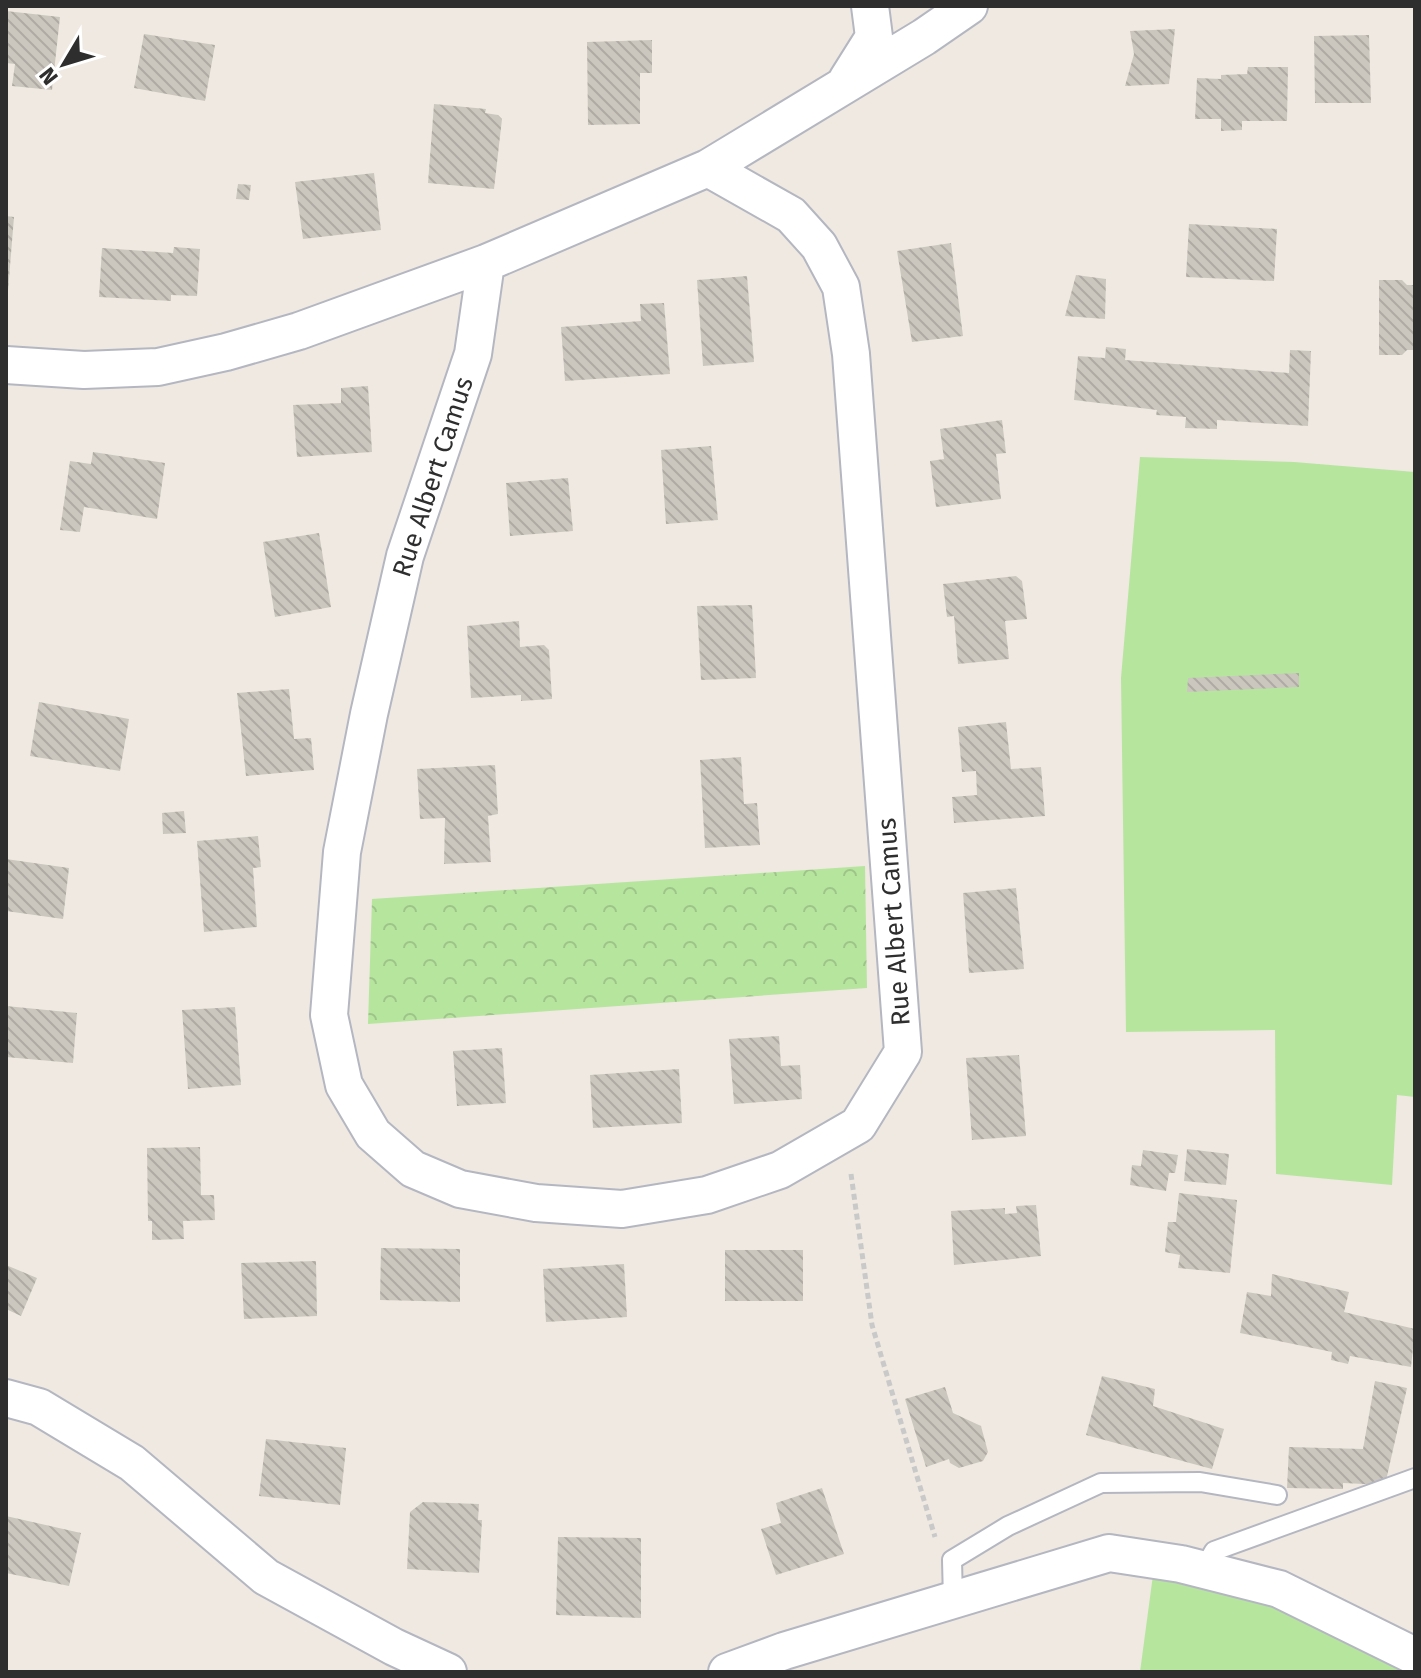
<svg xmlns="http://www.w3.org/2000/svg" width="1421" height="1678" font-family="'Fira Sans',sans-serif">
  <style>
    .grass { fill: #b6e59e }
    .park { fill: url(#park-crowns) }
    .building { fill: url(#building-back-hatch) }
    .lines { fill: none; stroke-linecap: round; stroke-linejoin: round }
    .service-casing { stroke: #b4b7c1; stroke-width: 22 }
    .minor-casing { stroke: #b4b7c1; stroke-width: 40 }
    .path { stroke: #c9c9c9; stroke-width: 5; stroke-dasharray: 6 4; stroke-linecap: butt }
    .service { stroke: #fff; stroke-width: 18 }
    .minor { stroke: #fff; stroke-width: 36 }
    .labels { text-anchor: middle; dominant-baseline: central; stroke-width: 8; stroke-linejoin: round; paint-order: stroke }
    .street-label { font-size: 26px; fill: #2e2e2e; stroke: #fff }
  </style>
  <defs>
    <pattern id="park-crowns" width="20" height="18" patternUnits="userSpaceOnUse" patternTransform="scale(2)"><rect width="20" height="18" fill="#b6e59e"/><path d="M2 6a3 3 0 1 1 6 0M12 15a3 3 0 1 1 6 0" fill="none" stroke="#9dc588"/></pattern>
    <pattern id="building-back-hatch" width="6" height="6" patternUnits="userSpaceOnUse" patternTransform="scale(2)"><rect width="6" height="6" fill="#cbc7bf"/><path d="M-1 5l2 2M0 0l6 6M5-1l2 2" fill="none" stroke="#afaba4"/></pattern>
  </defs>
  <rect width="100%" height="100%" fill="#efe9e1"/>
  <path class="grass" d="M1140,457L1294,462L1415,472V1097L1397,1095L1392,1185L1276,1174L1275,1030L1126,1032L1121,678Z
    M1155,1560L1279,1589L1415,1672H1140Z"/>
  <path class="park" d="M865,866L867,988L368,1024L372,899Z"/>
  <path class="building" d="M6,11L60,17L52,90L12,86L15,64L6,63Z
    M1175,29L1169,84L1125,86L1134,54L1130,31Z
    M144,34L215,45L205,101L134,88Z
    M1369,35L1371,103H1315L1314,36Z
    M652,40V73H640V124L588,125L587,42Z
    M1248,67H1288L1287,121H1242V130L1221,131V119H1195L1197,78L1221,79V75L1247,74Z
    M434,104L486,109L485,113L498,115L502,119L494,189L428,183Z
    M374,173L381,230L303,239L295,182Z
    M238,184L251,185L249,200L236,199Z
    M6,216L14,217L8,291H6Z
    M1189,224L1277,229L1274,281L1186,277Z
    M951,243L963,336L912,342L897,251Z
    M174,247L200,249L197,296L171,295V301L99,297L102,248L173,253Z
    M1076,275L1106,279L1105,319L1065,316Z
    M747,276L754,362L703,366L697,280Z
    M1379,280H1402L1407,285H1415V350H1407L1402,355H1379Z
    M664,303L670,374L565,381L561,327L641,321L640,304Z
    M1106,347L1126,349L1125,360L1289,373L1290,350L1311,351L1308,426L1217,420V429L1185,428L1186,417L1156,415L1157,410L1074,400L1078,356L1105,358Z
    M368,386L372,452L297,457L293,405L341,403V388Z
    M1002,420L1006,453L996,454L1001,499L936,507L930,461L944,459L940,429Z
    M711,446L718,520L666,524L661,450Z
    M93,452L165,463L157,519L84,507L80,532L60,530L70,461L91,464Z
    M568,478L573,531L510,536L506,483Z
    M319,533L331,607L275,617L263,542Z
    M1016,576L1022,581L1027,619L1005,621L1009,659L958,664L954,616L947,617L943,584Z
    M752,605L756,678L701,680L697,606Z
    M519,621L520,647L544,645L549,650L552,699L521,701V695L471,698L467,626Z
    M1299,673V687L1187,692L1188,678Z
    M289,689L294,739L311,738L314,770L246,776L237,693Z
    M39,702L129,719L120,771L30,756Z
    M1006,722L1011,769L1041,767L1045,816L954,823L952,797L977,795L976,771L962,772L958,727Z
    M741,757L744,804L757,803L760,845L705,848L700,760Z
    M495,765L498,814L488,816L491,862L444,864L445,818L420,819L417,769Z
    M184,811L186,833L163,834L162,813Z
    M258,836L261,867L253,868L257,927L204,932L197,841Z
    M6,859L69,868L63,919L6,911Z
    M1016,888L1024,969L969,973L963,893Z
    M6,1006L77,1013L73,1063L6,1057Z
    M235,1007L241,1085L188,1089L182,1010Z
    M779,1036L781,1066L800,1065L802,1099L734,1104L729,1039Z
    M502,1048L506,1103L457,1106L453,1051Z
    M1019,1055L1026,1136L972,1140L966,1058Z
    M679,1069L682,1123L593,1128L590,1075Z
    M200,1147L201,1195H214L215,1220L183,1221L184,1239L152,1240V1221H148L147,1148Z
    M1187,1149L1229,1154L1226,1185L1184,1181Z
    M1143,1150L1178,1155L1175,1173H1169L1166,1191L1130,1185L1132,1165L1141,1166Z
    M1179,1193L1237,1200L1230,1273L1178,1268L1180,1255L1165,1252L1168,1222H1176Z
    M1036,1205L1041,1256L954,1265L951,1211L1005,1208V1214L1017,1213L1016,1206Z
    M381,1248L460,1249V1302L380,1300Z
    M725,1250H803V1301H725Z
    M316,1261L317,1316L244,1319L241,1263Z
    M624,1264L627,1317L546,1322L543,1269Z
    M6,1265L37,1278L21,1316L6,1309Z
    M1272,1274L1349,1292L1344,1312L1415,1329L1411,1367L1350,1356L1348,1364L1331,1360L1332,1352L1240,1333L1247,1292L1271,1296Z
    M1102,1376L1155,1389L1153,1406L1224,1429L1212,1469L1086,1435Z
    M1375,1381L1407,1388L1385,1485L1343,1483V1489L1287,1488L1289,1447L1363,1449Z
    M945,1387L953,1413L981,1426L988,1452L983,1461L959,1468L950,1463L949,1459L926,1467L905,1399Z
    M266,1439L346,1448L340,1505L259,1496Z
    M822,1488L844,1554L776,1575L761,1529L781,1523L776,1503Z
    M423,1502L479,1504L478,1520H482L479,1573L407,1569L410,1512Z
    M6,1516L81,1533L69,1586L6,1573Z
    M558,1537L641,1538V1618L556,1615Z"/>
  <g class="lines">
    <defs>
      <path id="service" d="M1203,1570L1214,1551L1415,1478
        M953,1600L952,1560L1008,1526L1101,1483L1200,1482L1277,1495"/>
      <path id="minor" d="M847,80L874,37L870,6
        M486,263L473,354L405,556L369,714L342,852L329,1015L344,1085L373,1134L413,1169L460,1189L536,1203L622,1209L707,1195L780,1170L858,1125L903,1052L851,354L841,287L819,246L791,215L708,168
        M6,365L84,370L158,367L226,352L299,331L486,263L708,168L924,37L969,6
        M6,1398L39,1407L132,1463L266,1577L394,1647L448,1672
        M727,1672L784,1651L1109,1553L1181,1564L1279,1589L1415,1656"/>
    </defs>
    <use href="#service" class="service-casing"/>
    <use href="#minor" class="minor-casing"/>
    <path class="path" d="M851,1174L872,1325L935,1537"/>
    <use href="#service" class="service"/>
    <use href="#minor" class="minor"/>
  </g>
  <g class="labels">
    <g class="street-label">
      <text transform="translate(433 477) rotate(-72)">Rue Albert Camus</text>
      <text transform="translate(894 922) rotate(-94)">Rue Albert Camus</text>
    </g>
  </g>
  <rect width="1421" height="1678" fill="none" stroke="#2e2e2e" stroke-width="16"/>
  <g transform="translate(64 64) rotate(232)" stroke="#ffffff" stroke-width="6" paint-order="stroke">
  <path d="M0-6L14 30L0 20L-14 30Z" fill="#2e2e2e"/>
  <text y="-12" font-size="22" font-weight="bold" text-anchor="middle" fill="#2e2e2e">N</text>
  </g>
</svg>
